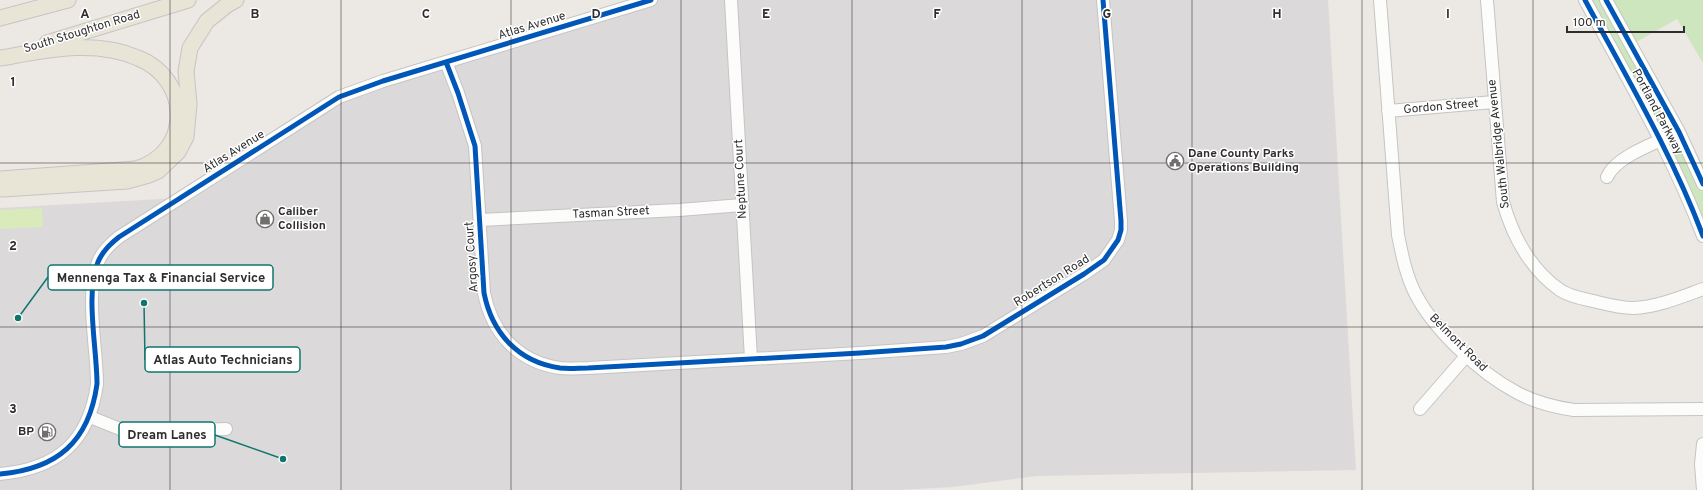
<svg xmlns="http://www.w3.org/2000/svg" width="1703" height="490" font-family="Overpass,sans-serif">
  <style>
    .industrial { fill: #dcd9db }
    .green { fill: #cee6be }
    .pitch { fill: #d9eabb }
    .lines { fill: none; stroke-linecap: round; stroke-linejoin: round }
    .minor-casing { stroke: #c5c4c5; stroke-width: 14 }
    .major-casing { stroke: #c6c5c4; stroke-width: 17 }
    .minor { stroke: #fcfcfb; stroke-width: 12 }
    .major { stroke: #e8e4d6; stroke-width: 15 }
    .cycleway-casing { stroke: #fff; stroke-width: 8 }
    .cycleway { stroke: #0057b8; stroke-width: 5 }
    .grid { fill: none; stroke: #2e2e2e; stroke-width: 1; stroke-opacity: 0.55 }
    .labels { text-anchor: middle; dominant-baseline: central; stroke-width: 3; stroke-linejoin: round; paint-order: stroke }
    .street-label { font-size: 12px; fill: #2e2e2e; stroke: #fff }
    .poi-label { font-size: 12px; font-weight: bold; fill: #2e2e2e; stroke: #fff; text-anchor: start }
    .grid-label { font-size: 13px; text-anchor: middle; font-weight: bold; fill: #2e2e2e; stroke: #fff; stroke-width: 3; stroke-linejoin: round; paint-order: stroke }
    .leader { fill: none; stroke: #0f766e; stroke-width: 1.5 }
    .callout-dot { fill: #0f766e; stroke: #fff; stroke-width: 1.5 }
    .callout { fill: #fff; stroke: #0f766e; stroke-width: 1.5 }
    .callout-label { font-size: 13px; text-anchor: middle; font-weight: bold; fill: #2e2e2e }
  </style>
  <rect width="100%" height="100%" fill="#ece8e4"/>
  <path class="industrial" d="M651,0H1328L1356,470L1037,476L953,487L899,490H0V208L179,198L339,97Z"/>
  <path class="green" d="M1592,0H1602L1667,121L1666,124L1664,126L1660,125Z
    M1610,0H1703V63L1677,19L1633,44Z
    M1675,142L1678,143L1693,170L1703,193V217L1673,149V143Z"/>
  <path class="pitch" d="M42,208L43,227L0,229V210Z"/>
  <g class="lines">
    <defs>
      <path id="minor" d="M731,0L751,359
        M1380,0L1398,235C1402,255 1406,275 1415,293C1434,330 1480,373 1516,392C1534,402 1554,407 1574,410L1703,409
        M1487,0L1503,202C1513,237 1530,269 1560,290C1570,297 1585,299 1597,302C1609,305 1621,308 1633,308C1657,307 1681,297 1703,289
        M1585,0C1627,78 1672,154 1703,236
        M1606,0L1679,132L1703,184
        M446,62L458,93L475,146L484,293C492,333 518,362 560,368C569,369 579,368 588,368L860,353L946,347L961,344L983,336L1084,274L1104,260L1118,240L1121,230V221L1103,0
        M1388,111L1494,102
        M1607,177C1616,156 1658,142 1679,132
        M480,220L679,210L742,205
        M1420,409L1467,355
        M90,417L130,433L226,429
        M0,474C57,469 89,442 97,384C97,349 85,293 98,262C102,252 110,244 119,237L339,97L383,81L651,0
        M1703,490L1701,464L1703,444"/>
      <path id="major" d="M0,18L68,0
        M47,43L188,0
        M0,179L136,169C193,152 191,79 138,58C94,39 47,50 1,58
        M3,189L127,181L149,175L158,171L178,152L186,137L189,104L186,71L190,48L207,21L227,5L236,0"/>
    </defs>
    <use href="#minor" class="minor-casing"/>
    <use href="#major" class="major-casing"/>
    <use href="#minor" class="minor"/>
    <use href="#major" class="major"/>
    <defs>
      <path id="cycleway" d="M1585,0C1627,78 1672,154 1703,236
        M1606,0L1679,132L1703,184
        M446,62L458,93L475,146L484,293C492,333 518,362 560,368C569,369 579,368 588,368L860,353L946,347L961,344L983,336L1084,274L1104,260L1118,240L1121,230V221L1103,0
        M0,474C57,469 89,442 97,384C97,349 85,293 98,262C102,252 110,244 119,237L339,97L383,81L651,0"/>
    </defs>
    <use href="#cycleway" class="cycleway-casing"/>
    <use href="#cycleway" class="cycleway"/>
  </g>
  <path class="grid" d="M170,0V490M341,0V490M511,0V490M681,0V490M852,0V490M1022,0V490M1192,0V490M1362,0V490M1533,0V490M0,163H1703M0,327H1703"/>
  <defs>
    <symbol id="civic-ring" viewBox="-11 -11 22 22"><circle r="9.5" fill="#fff" stroke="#706f6e" stroke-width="1.5"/><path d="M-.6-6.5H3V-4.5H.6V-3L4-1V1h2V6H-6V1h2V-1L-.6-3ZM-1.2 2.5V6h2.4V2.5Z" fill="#706f6e"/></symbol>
    <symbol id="shop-ring" viewBox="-11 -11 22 22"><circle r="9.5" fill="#fff" stroke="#706f6e" stroke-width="1.5"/><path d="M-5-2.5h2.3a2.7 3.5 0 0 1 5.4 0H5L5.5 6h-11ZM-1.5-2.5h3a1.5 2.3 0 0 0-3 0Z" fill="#706f6e"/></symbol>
    <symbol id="fuel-ring" viewBox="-11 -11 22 22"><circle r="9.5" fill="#fff" stroke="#706f6e" stroke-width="1.5"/><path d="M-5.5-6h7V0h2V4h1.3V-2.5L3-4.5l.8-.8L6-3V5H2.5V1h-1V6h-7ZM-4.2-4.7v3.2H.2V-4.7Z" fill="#706f6e"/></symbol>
  </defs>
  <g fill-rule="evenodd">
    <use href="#civic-ring" x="1165" y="151" width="20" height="20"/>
    <use href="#shop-ring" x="255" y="209" width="20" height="20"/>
    <use href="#fuel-ring" x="37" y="422" width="20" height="20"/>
  </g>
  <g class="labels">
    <g class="street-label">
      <text transform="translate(532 26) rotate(-17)">Atlas Avenue</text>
      <text transform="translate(82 32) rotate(-17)">South Stoughton Road</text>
      <text transform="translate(1441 107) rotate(-5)">Gordon Street</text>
      <text transform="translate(1657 112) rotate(62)">Portland Parkway</text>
      <text transform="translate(1499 144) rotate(-96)">South Walbridge Avenue</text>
      <text transform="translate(234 152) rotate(-32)">Atlas Avenue</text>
      <text transform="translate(741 179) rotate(-93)">Neptune Court</text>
      <text transform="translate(611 213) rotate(-3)">Tasman Street</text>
      <text transform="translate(472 257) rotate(-94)">Argosy Court</text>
      <text transform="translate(1052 281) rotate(-32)">Robertson Road</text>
      <text transform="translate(1458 343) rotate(45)">Belmont Road</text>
    </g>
    <g class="poi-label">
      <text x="1188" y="154">Dane County Parks<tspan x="1188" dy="14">Operations Building</tspan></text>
      <text x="278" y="212">Caliber<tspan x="278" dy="14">Collision</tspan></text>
      <text x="34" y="432" text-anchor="end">BP</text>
    </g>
  </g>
  <g class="grid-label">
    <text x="85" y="18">A</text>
    <text x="255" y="18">B</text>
    <text x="426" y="18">C</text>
    <text x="596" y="18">D</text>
    <text x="766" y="18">E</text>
    <text x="937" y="18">F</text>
    <text x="1107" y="18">G</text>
    <text x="1277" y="18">H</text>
    <text x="1448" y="18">I</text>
    <text x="13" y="86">1</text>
    <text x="13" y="250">2</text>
    <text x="13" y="413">3</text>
  </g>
  <path class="leader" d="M18 318L48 277M144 303L145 360M283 459L215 435"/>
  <g class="callout-dot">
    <circle cx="18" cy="318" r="4"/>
    <circle cx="144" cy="303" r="4"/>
    <circle cx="283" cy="459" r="4"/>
  </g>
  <g class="callout">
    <rect x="48" y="265" width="225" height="25" rx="4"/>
    <rect x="145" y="347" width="155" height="25" rx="4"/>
    <rect x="119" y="422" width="96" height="25" rx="4"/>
  </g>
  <g class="callout-label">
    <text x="161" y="282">Mennenga Tax &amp; Financial Service</text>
    <text x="223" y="364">Atlas Auto Technicians</text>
    <text x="167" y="439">Dream Lanes</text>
  </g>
  <path d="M1567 26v6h117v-6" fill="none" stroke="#2e2e2e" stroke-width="2"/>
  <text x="1573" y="26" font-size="12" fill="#2e2e2e" stroke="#ffffff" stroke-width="3" paint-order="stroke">100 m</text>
</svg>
